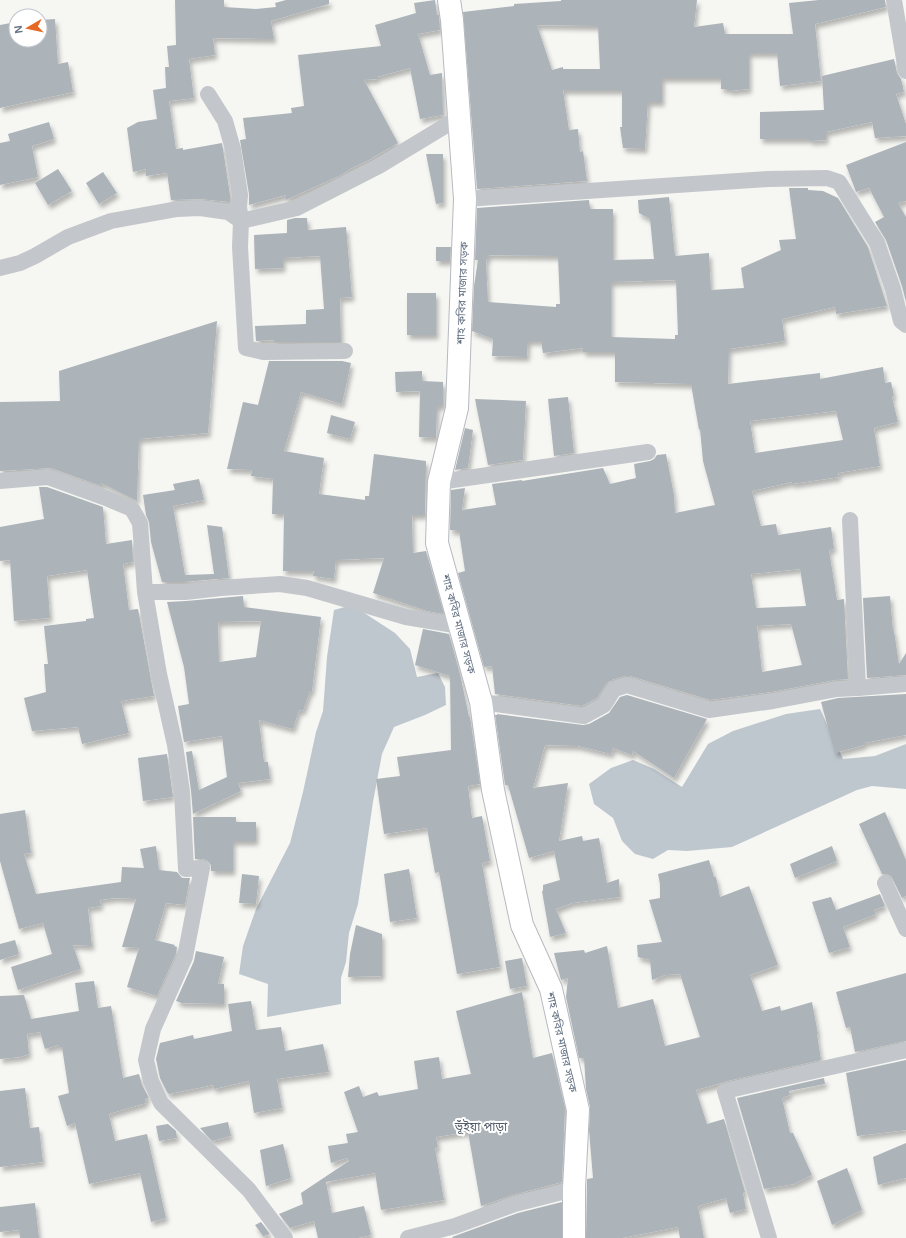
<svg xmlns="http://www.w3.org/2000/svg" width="906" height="1238" font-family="Arial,'Noto Sans Bengali',sans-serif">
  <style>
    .water { fill: #bfc7ce }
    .building { fill: #acb3b9; fill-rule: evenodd; filter: url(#shadow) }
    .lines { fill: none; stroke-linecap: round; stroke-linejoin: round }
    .secondary-casing { stroke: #b6b9bf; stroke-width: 24 }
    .street { stroke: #c3c6ca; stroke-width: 16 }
    .secondary { stroke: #fff; stroke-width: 22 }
    .labels { text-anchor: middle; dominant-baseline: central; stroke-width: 4; stroke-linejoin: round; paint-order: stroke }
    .street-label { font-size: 11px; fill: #657284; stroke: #fff }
    .neighbourhood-label { font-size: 12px; fill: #535c69; stroke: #fff }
  </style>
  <defs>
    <filter id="shadow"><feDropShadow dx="2.5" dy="4.5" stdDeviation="2" flood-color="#0004"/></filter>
  </defs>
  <rect width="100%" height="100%" fill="#f6f6f3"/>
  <path class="water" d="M352,605L395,633L410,649L417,677L438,673L445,687L446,705L425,715L394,727L382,754L373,802L358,904L349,933L346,962L341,978V1004L267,1017L268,984L239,974L243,946L256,909L290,843L303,792L316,732L323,711L327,657L334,610Z
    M820,709L843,759L875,756L906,744V789L872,786L857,790L732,847L687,851L668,850L653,859L635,854L622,841L613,818L594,804L589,784L611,768L633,760L654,769L682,787L708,744L733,731L786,714Z"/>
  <path class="building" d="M175,0H224V7L256,9L276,7L275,3L286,0H329V4L271,21L274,39L213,38L215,55L189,59L194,98L169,101L176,149L183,148V150L222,143L230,195V202L200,199L171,200L167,173L146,176V169L133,172L127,128L138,122L157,119L153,90L166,88L165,67H169L167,46L176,45Z
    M435,0L437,15H439L440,30L418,34L430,75L442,73L443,115L420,119L410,68L377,77V79L364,80L398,143L372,158H373L348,170V171L341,175L286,200V195L249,205V194L240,140L246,139L243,118L292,113L291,108L304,106L298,55L381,46L375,25L416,13L414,3Z
    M561,0H697L694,27L723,23L725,34H793L789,3L819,0H885L886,7L815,24L821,81L780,86L777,53H749V89L729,91V89H721V78H662V102H648L645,149L623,148L620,127H622V90H563L569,130L578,129L580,152L583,151L587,181L477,189L463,12L514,6V4L561,1ZM537,25L598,26L600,69H563V67L552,70Z
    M55,19L58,64L68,62L73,92L0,108V25L16,22V40H40V20Z
    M894,59L897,73L901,79L904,92L896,94L906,124V136L875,138L872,122L826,132V140L810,141V139H760V112L824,110L822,76Z
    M49,122L54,139L32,146L38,177L0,185V143L10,141L8,134Z
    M906,142V201L898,203L906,217V302L902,286L886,240L875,222L884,217L869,188L856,192L846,165Z
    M426,154H443V203L436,204Z
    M58,169L72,191L48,205L35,183Z
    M103,172L117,193L99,204L86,183Z
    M789,188H808V190L823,191L838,198L868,247L887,306L836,314L835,307L782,319L785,341L729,349L728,384L820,373V379L883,367L885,383L891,382L894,396L892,397L898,422L874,428L880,466L838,473L839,477L792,484V482L752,491L761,526L776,524L778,535L831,527L834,549L829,550L837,600L844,599L848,679L835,680L771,692L710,700L630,676H625L611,680L606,684L597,698L582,706L495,694L492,666L484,667L458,573L465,571L459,531L450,530L451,490L465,488L462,510L496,505L492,484L522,480V481L603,468L610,484L636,478L634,464L650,461L654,459L657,455L666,454L674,495L675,513L715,505L703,461L700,429L699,430L691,384L615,382V352H583V348L543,353L541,341H528L527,357L492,356L493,339L472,331L474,286L478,260H475L477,208L589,200L590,209H613V260L654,259L650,219L639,213L638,200L669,197L675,256L709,253L711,290L744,288L741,268L781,250L779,240L796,239ZM488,255L558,256L560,304H556V307L488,302L486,260L488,259ZM676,280L678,335H675V339L611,337V282ZM836,411L843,440L755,453L750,421ZM800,569L806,606L756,608L751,574ZM791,624L802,665L762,672L757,626Z
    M295,218H307L308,230L346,227L352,297L340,298L341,342H274V340L256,341L255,326L306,324V310L324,309L320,256L283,258V268L255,269L254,235L287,233V220Z
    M436,247H451L450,261H436Z
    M407,293H436V335H407Z
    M217,321L208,433L139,439L137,501L101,483V486L51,468L0,471V402L60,401L59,371Z
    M269,361H342L351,363L342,404L301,392L284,451L324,458L319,494L365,500V496H369L374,454L426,461L425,515H412L413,553L426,551L444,614L427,611L373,593L384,558L336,560L334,579L313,576L314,571H283L284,514H272L273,479L251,476L252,470L227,469L243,402L258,405Z
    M422,371V381L443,382V406H437L436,438L419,437L420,391L396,392L395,372Z
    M568,397L574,453L554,456L548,399Z
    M475,399L526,401L523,460L488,465Z
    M331,415L355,422L350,439L327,433Z
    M465,428L473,430L468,468L455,470Z
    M199,479L204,500L173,506L185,575L214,574L207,525L222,527L229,578L184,582H162L151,542L149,522L146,515L143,495L175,490L173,484Z
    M39,487H47L103,507L106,544L132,540L133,562L123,564L129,610L138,609L154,696L121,701L129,733L82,744L78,727L32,731L24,698L46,692L44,664H48L44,626L86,621V619L94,618L87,570L47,576L50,618L14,621L10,560L0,561V527L44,519Z
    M243,596L244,607L321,617L312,691H310L303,711L299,710L293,729L259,720L264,762H268L270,779L238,783L241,791L193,814L191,791L186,752L192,751L199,790L227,777L222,736L184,742L178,706L189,704L184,667L167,602L186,601ZM261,621L256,657L219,662L218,622Z
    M890,596L893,631H894L899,664L906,653V675L867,678L863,598Z
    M423,629L449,634L460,674L469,717H470L480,784L468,786L472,818L482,816L490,861L482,863L500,967L457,974L439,872L435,873L427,828L384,834L376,779L400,776L397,757L451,750L450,676L415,665Z
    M906,694V735L864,743V745L835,753L821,702L838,698Z
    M627,695L707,719L674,778L633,751L632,755L613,748L611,754L578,746L545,745L533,788L568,783L559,841L582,836L583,841L599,838L607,883L619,879L620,897L572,903L556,909L566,933L550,937L542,891H543V885L560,880L554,851L529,858L508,785H505L495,715H497V714L583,725L589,724L609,713L620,697Z
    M167,754L173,797L143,801L138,758Z
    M25,810L31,853L24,854L36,894L121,882L122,867L144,868L140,849L156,846L159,870L177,872L182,878H190L185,905L166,903L155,940L175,945L174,946L177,947L176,954L157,996L127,987L139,948L122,947L136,899L115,898L100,900L101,906L88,908L92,946L73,945L81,969L18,990L11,967L52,954L43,923L19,929L0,861V814Z
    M885,812L906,860V896L902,898L891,876L886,874H882L859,824Z
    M193,817H236V822H256V841H233V871H211V865L207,860L202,859H195Z
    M832,846L837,861L795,878L790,864Z
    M709,860L714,877H716L720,897L749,886L778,965L750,975L762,1011L780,1006L781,1011L812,1002L818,1034H817L821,1060L723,1082L718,1084L696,1090L707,1124L724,1119L745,1192L743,1193L746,1209L730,1213L726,1198L698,1206L704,1238H680L678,1227L622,1238H586L587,1179L593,1178L589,1130L590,1107L586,1089L584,1058H579L566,997L568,978L561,980L554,953L584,950L585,953L607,946L618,1008L653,999L665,1046L700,1037L680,974L665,975L652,980L650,960L638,957L637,945L662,942L649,900L660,898V884L658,874Z
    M409,869L417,918L390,922L384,874Z
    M242,874L259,876L256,904L239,903Z
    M880,894L885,906L874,910L876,914L843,927L850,947L829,953L812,902L831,897L836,910Z
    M356,925L382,934V976L348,977L350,954Z
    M15,940L19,954L0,960V944Z
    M196,951L224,957L218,984H224V1004L182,1003L176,1001L194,961Z
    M522,958L527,986L510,989L505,961Z
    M906,973V1041L855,1052L850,1027L846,1028L836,992Z
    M94,981L98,1008L111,1006L123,1078L139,1074L142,1085L149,1098L145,1099L146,1103L109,1114L115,1141L147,1134L166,1218L151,1222L140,1173L89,1184L75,1123L67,1126L58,1096L69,1093L62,1047H59V1045L45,1049L40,1032L27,1034L29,1054L20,1057L0,1059V996L24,995L31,1019L79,1011L75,983Z
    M522,992L533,1058L552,1053L565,1108L562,1182L513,1195L481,1206L468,1132L436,1137L438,1147L435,1148L444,1200L381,1210L375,1173L326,1182L332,1213L364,1206L371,1235L358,1238H318L314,1221L290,1228L279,1214L303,1204L301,1193L349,1161L347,1158L331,1163L328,1146L348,1143L346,1134L358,1132L344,1092L359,1086L363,1097L377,1092L379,1096L418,1089L414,1061L439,1057L442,1079L471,1074L456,1011Z
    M251,1001L256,1030L281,1027L285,1051L323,1044L329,1072L277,1079L282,1108L254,1113L249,1081L214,1089L213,1085L169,1094L167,1092L168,1094L160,1078L156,1059L160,1043L193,1035L194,1039L232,1031L228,1004Z
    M906,1060V1130L857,1136L846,1073Z
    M824,1078L825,1084L789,1091L790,1095L782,1098L790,1133H793L812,1175L794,1184L764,1189L737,1098Z
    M25,1088L30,1128L39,1127L43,1162L0,1167V1091Z
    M228,1122L231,1136L212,1141L200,1128Z
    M168,1124L176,1131L177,1138L159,1141L156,1126Z
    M906,1143V1178L878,1185L873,1157Z
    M283,1144L291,1178L266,1186L260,1150Z
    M847,1168L862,1210L832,1225L817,1181Z
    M562,1202V1238H453L452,1237L518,1213Z
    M35,1203L39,1238H20L19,1230L0,1232V1207Z
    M261,1222L270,1234L263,1236L255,1225Z"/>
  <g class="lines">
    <defs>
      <path id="secondary" d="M449,0L452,20L465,199L457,408L439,482L437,543L481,702L493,790L522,925L551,989L578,1110L574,1189V1238"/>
    </defs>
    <use href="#secondary" class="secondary-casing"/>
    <path class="street" d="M894,0L906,71
      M208,94L225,121L233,149L240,195L239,207L241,221L240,247L246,348L263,352L345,351
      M465,199L768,179L827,178L839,182L877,243L893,289L901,321L906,325
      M0,268L20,263L35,256L68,237L111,221L177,209L200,208L228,212L241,221L297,208L379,166L460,117
      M0,481L48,477L106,498L132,509L140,523L145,592L159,674L175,745L182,792L186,869L202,868L185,957L153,1029L146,1060L151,1081L161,1103L249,1190L285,1238
      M439,482L648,452
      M145,592H185L221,588L280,584L307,588L406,617L460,626
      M858,688L906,684
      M481,702L584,716L604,705L614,689L627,685L709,710L773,701L837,689L858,688L850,520
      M885,883L906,929
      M408,1238L455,1226L515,1204L574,1189
      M769,1238L725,1091L906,1050"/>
    <use href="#secondary" class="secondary"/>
  </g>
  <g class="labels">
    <g class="street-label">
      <text transform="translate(462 293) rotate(-88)">শাহ কবির মাজার সড়ক</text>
      <text transform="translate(459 624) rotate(75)">শাহ কবির মাজার সড়ক</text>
      <text transform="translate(562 1042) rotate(77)">শাহ কবির মাজার সড়ক</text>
    </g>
    <g class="neighbourhood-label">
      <text x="481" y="1127">ভূঁইয়া পাড়া</text>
    </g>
  </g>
  <g transform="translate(28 28) rotate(261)"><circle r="19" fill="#ffffff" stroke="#c1c7ce"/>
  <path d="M0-3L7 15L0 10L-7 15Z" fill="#e56924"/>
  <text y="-6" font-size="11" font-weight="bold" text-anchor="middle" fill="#657284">N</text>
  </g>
</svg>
